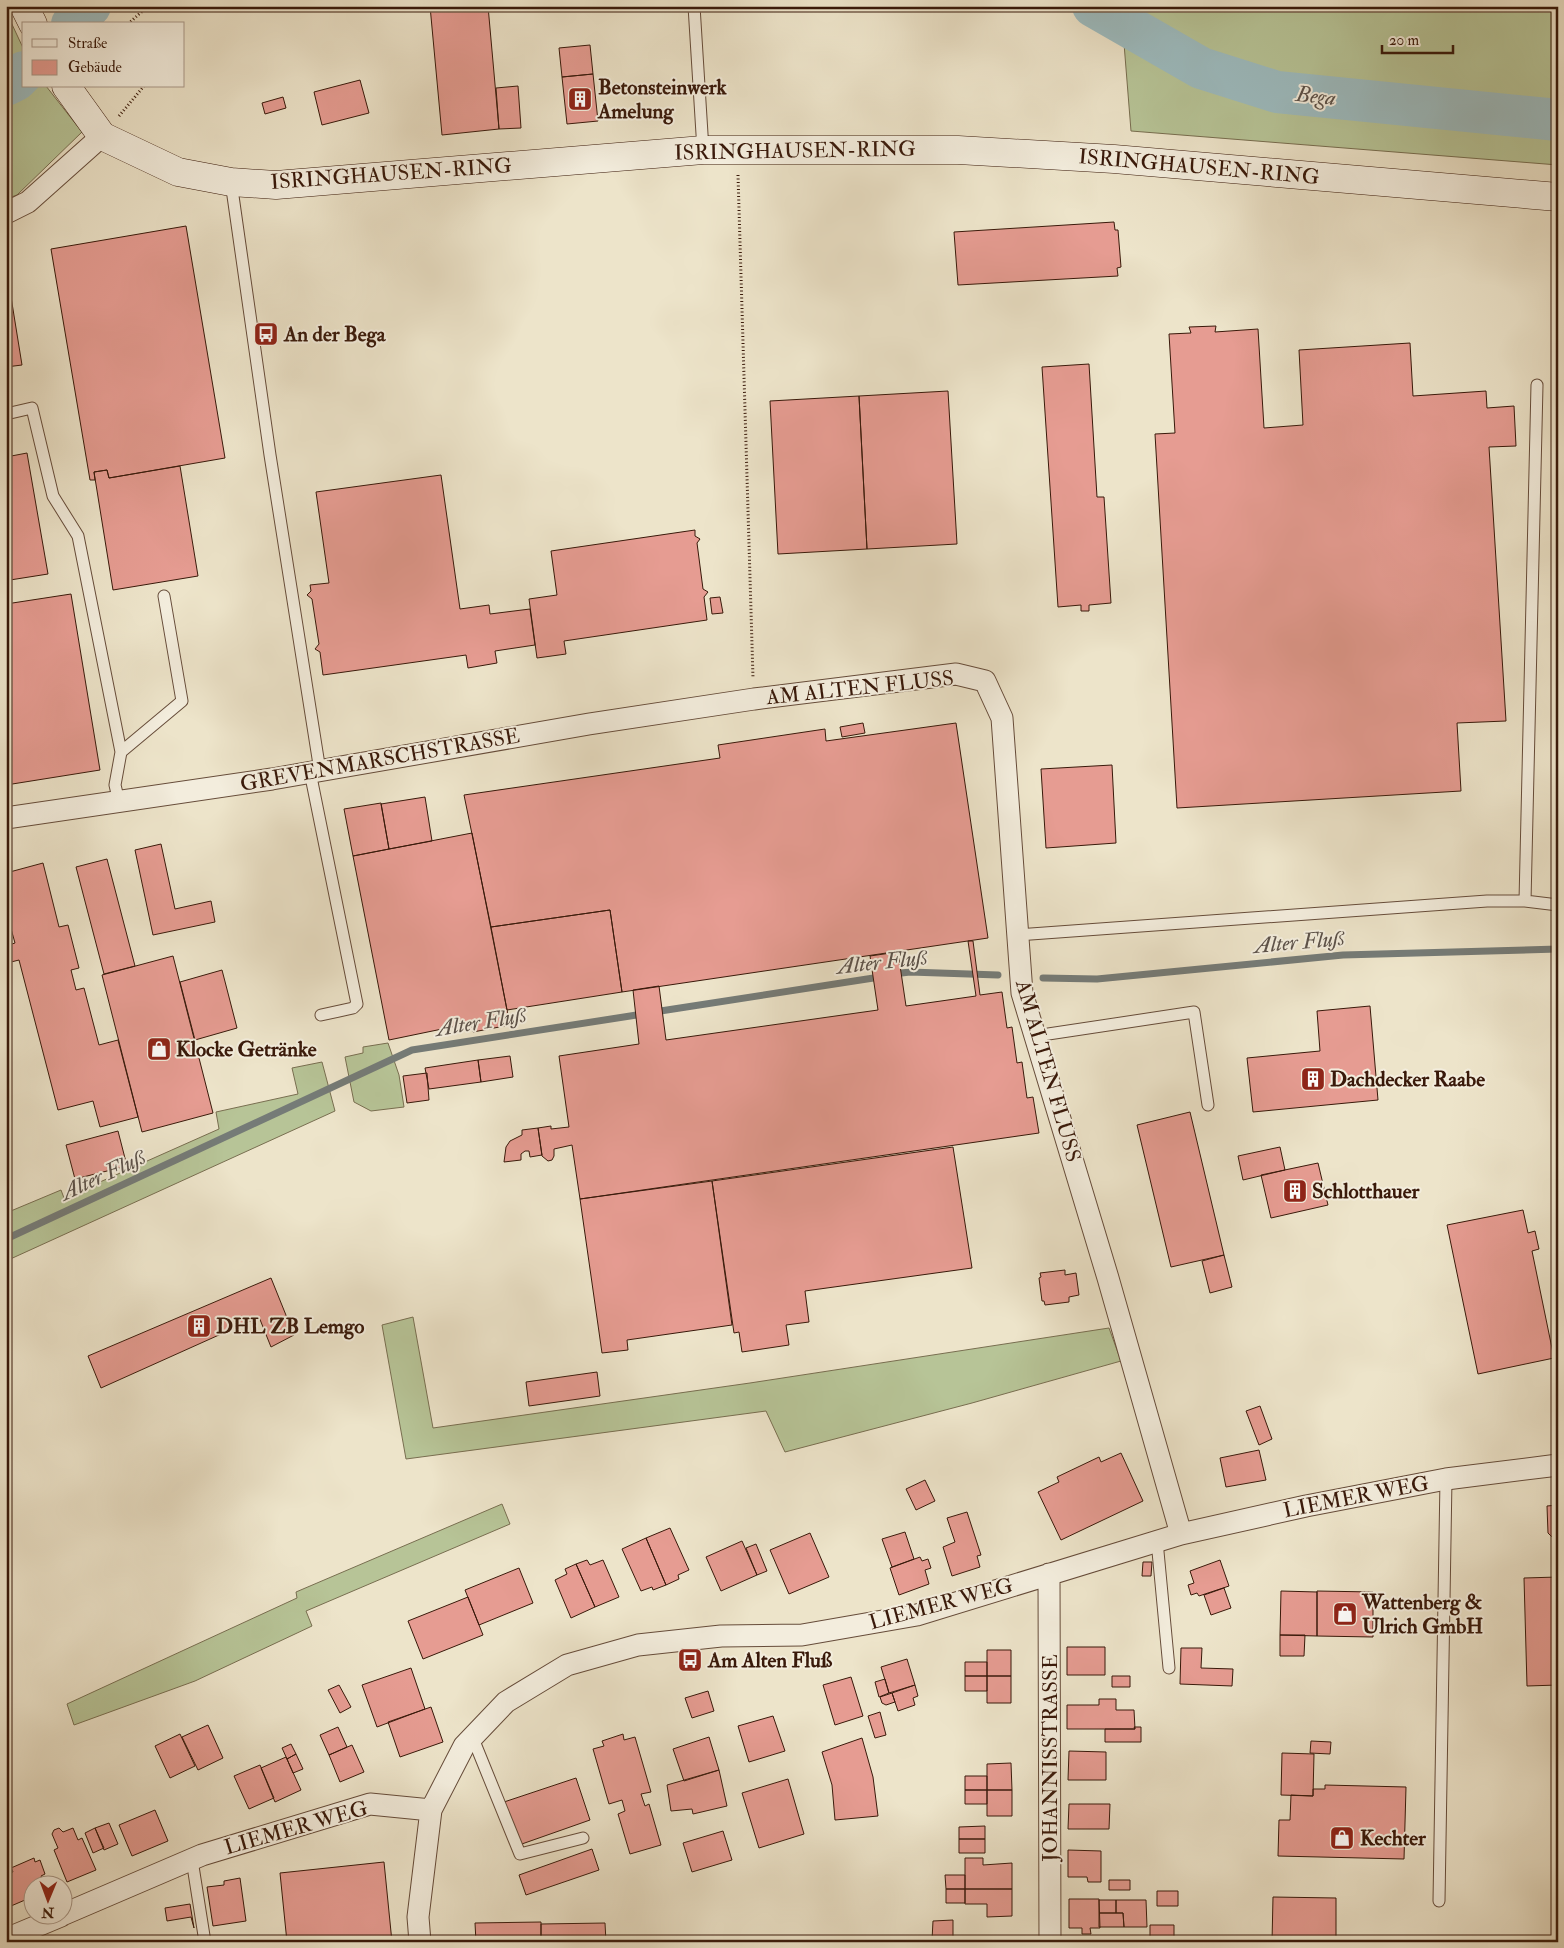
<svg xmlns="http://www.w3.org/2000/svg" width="1564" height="1948" font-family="'IM FELL Double Pica',serif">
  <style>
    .grass { fill: #b7c497; stroke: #786e50 }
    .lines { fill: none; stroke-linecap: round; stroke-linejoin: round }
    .stream { stroke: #757b77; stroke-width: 7 }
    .river { stroke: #9dbcc0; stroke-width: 42 }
    .building { fill: #e69c92; stroke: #39190a }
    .lane-casing { stroke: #664c3a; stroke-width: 13 }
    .street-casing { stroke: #664c3a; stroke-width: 23 }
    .secondary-casing { stroke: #39190a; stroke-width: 29 }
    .path { stroke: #39190a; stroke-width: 3; stroke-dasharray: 1 2.5; stroke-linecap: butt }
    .lane { stroke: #f3eddd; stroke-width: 11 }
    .street { stroke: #f3eddd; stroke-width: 21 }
    .secondary { stroke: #f3eddd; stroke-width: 28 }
    .labels { text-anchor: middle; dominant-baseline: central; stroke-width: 4; stroke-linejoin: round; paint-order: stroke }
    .poi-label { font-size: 21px; font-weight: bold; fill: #39190a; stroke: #f3eddd; text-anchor: start }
    .street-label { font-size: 21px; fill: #39190a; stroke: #f3eddd }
    .water-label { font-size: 22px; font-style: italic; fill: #5c524a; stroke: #f3eddd }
  </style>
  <rect width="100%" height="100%" fill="#ede4ca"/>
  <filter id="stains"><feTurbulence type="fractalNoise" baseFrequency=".004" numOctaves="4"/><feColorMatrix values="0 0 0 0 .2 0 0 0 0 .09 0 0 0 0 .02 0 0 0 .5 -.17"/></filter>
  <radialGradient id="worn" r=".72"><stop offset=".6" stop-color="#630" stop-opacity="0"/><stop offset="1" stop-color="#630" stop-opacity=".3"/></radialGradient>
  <path class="grass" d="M1121,6H1558V165L1131,131Z
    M10,20L24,50V86H46L82,132L17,195L6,199V21Z
    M388,1043L399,1075L404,1107L371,1111L354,1102L345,1057L363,1053V1047Z
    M322,1062L335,1111L6,1261V1213L61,1190L64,1198L219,1129L216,1112L298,1094L292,1068Z
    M413,1317L433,1428L750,1383L1109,1328L1121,1361L972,1403L785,1452L766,1411L406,1459L382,1325Z
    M502,1504L510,1524L306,1611L312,1626L195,1681L74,1725L67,1704L297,1598L296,1592Z"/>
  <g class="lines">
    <path class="stream" d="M893,974L910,972L998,975
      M1043,978L1097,979L1343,955L1558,949
      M654,1012L880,977
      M6,1239L412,1050L643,1014"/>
    <path class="river" d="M1093,6L1201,68L1277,92L1558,120
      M72,24L90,6
      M6,85L16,80L24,72"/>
  </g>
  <path class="building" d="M430,6H488L499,129L442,135Z
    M590,45L593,74L562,77L559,48Z
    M593,74L598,121L567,124L562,77Z
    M360,80L369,113L322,125L314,92Z
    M518,86L521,128L499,129L496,88Z
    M283,97L286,108L265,114L262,103Z
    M1114,222L1115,230H1118L1121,267L1117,268L1118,276L958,285L954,232Z
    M186,226L225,458L109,478L107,470L94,472L95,480H90L51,249Z
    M6,266L22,365L6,367Z
    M1216,326L1215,332L1258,329L1264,428L1303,425L1299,350L1410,343L1413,396L1486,391L1487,408L1514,406L1516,446L1489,447L1506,721L1457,723L1461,791L1177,808L1155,434L1175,433L1169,334L1191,333L1189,327Z
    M1089,364L1097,497H1104L1111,603L1089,605V611H1081V605L1058,607L1042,367Z
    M948,391L957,544L867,549L859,396Z
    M859,396L867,549L778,554L770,401Z
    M27,453L48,574L10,580L6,556V457Z
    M180,466L198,576L113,590L94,472L107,470L109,478Z
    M441,475L460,609L489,605L490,614L530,609L535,645L495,651L497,663L468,668L466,655L323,675L320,652L315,649L319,644L312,599L307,595L311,591L310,585L329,583L316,492Z
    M695,530V536L700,539L697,543L703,589L708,592L704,597L707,620L564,641L566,654L537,658L529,599L557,595L551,551Z
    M71,594L100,770L6,785V604Z
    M720,597L723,613L712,614L710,598Z
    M863,723L865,733L842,737L840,727Z
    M956,723L988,938L622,992L610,910L491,927L464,795L720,758L718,745L825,729L826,741Z
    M1112,765L1116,843L1046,848L1041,769Z
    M425,797L432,841L389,849L381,804Z
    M381,803L389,849L353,856L344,809Z
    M472,833L510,1025L473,1032L471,1023L389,1040L353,856Z
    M161,844L175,909L211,901L215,922L153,935L135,850Z
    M107,859L135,966L104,974L76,867Z
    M43,863L59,927L68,925L79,968L71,970L76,990L84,988L99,1045L118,1040L138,1117L100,1127L93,1101L58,1110L19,960L11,962L6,946L15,943L6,911V873Z
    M610,910L622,992L507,1010L491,927Z
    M968,941H973L980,995L1002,992L1007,1028L1012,1027L1017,1063L1022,1062L1027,1098L1033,1097L1039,1133L580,1199L572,1145L554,1149V1156L552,1160L548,1161L542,1156L538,1128L551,1126V1129L569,1127L559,1056L639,1044L633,990L659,986L666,1040L878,1010L870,956L898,952L906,1006L976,996Z
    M173,956L213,1113L142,1132L102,975Z
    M222,970L237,1028L195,1040L180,982Z
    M1370,1006L1378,1100L1253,1112L1247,1058L1320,1051L1317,1011Z
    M510,1056L513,1077L481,1082L478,1060Z
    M478,1060L481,1082L429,1089L425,1068Z
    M427,1073L429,1100L407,1103L403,1076Z
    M1190,1112L1224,1255L1171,1267L1137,1125Z
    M538,1128L542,1155L530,1157L529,1151H525L521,1154V1160L504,1162L506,1147L510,1141L522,1135V1130Z
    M118,1131L127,1166L75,1179L66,1145Z
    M953,1147L972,1268L805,1291L809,1322L786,1325L789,1345L742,1352L739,1332L734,1333L712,1181Z
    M1280,1147L1285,1170L1243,1180L1238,1156Z
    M1318,1163L1328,1205L1271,1218L1261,1175Z
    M712,1181L732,1325L627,1340L628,1350L602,1353L580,1199Z
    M1523,1210L1528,1233L1535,1231L1539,1249L1532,1251L1554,1358L1478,1374L1447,1225Z
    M1224,1255L1232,1287L1210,1293L1202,1261Z
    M1065,1270V1275L1076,1273L1079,1295L1069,1297V1302L1045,1305L1044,1301H1042L1039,1278L1041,1277L1040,1273Z
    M271,1278L294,1335L271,1347L259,1317L101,1388L88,1356Z
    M597,1372L600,1396L529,1406L526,1382Z
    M1260,1406L1272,1439L1259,1445L1246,1411Z
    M1259,1450L1266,1480L1226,1487L1220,1458Z
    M1121,1453L1143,1501L1061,1540L1038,1492L1059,1482L1057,1477L1099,1457L1101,1462Z
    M925,1480L935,1501L916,1510L906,1489Z
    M1558,1505V1541H1556L1548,1533L1547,1506Z
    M967,1512L981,1555L977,1556L980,1567L952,1576L943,1547L955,1542L947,1518Z
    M670,1528L689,1570L678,1575L679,1579L666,1585L646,1538Z
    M905,1532L914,1559L892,1567L882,1539Z
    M810,1533L829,1577L789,1594L770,1550Z
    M646,1538L666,1585L653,1590L652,1587L641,1591L622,1549Z
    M742,1541L757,1575L721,1591L706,1557Z
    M756,1544L767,1571L757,1575L746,1548Z
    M920,1557L922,1561L928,1559L931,1568L925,1570L929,1584L899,1595L890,1568Z
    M587,1560L590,1565L603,1560L619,1597L595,1607L576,1564Z
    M1220,1560L1229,1586L1199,1596L1197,1593L1191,1595L1188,1585L1194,1583L1190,1571Z
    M1143,1562H1152L1151,1576H1142Z
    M576,1564L595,1607L571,1618L555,1580L567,1574L565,1569Z
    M519,1568L533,1603L479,1625L465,1590Z
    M1558,1577V1685L1527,1686L1524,1578Z
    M1224,1588L1231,1608L1211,1615L1204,1595Z
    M1281,1591L1317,1592V1636L1280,1635Z
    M1317,1591L1373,1592V1637L1317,1636Z
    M468,1597L483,1635L423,1659L408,1621Z
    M1280,1635H1305L1304,1656H1280Z
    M1067,1647H1105V1675H1067Z
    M1181,1648H1202L1201,1668L1233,1669L1232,1686L1180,1684Z
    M987,1650H1011V1676H987Z
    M907,1659L915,1685L889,1693L881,1667Z
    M965,1662H987V1676H965Z
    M411,1668L425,1709L377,1727L362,1685Z
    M965,1676H987V1691H965Z
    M987,1676H1011V1703H987Z
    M1112,1676H1130V1687H1112Z
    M851,1677L863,1716L835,1725L823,1685Z
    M885,1679L889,1693L879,1697L875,1682Z
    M339,1685L351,1707L340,1713L328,1690Z
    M915,1685L918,1696L913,1698L915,1705L898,1711L892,1693Z
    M708,1691L714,1711L692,1718L685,1698Z
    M892,1693L895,1702L886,1705L882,1703L880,1697Z
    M1099,1699H1116V1710H1134L1135,1729H1067V1705H1099Z
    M431,1707L443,1742L400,1757L388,1722Z
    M880,1712L886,1735L875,1738L868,1716Z
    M773,1716L785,1751L749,1762L738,1726Z
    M208,1725L223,1758L198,1770L182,1737Z
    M338,1727L347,1747L329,1755L320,1735Z
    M1134,1727H1141V1742H1105V1729H1135Z
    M180,1734L195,1766L170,1778L155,1746Z
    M623,1734L624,1740L635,1737L651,1792L641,1794L645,1806L649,1804L661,1845L630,1854L618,1814L625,1811L622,1800L609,1804L593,1749L604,1746L602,1741Z
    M709,1737L719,1770L684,1781L673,1749Z
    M862,1738L873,1777L878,1816L835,1820L832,1785L822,1752Z
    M1311,1741L1331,1742L1330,1754L1310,1753Z
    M291,1744L296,1754L287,1759L282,1748Z
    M352,1745L364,1772L340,1782L329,1755Z
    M1069,1751L1106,1752V1780H1068Z
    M1282,1753L1314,1754L1313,1796L1281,1795Z
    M296,1754L303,1769L293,1773L287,1759Z
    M286,1757L301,1790L275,1802L261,1768Z
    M1011,1763L1012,1790H987V1764Z
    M260,1765L274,1798L249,1809L234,1776Z
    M719,1770L727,1806L693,1814L692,1809L671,1811L667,1785Z
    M965,1776H987V1790H965Z
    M576,1778L590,1820L519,1845L504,1802Z
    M788,1779L804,1834L759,1848L742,1793Z
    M1325,1785L1406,1787L1404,1859L1278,1856L1279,1820H1290L1291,1795L1313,1796V1789H1325Z
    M965,1790H987V1804H965Z
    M987,1790H1012V1816H987Z
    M1069,1804H1110L1109,1829H1068Z
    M155,1810L168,1841L132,1856L119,1825Z
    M109,1823L118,1844L104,1850L95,1828Z
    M985,1826V1839H959V1827Z
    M59,1828L63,1832L73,1828L78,1840L82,1838L96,1870L67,1882L54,1850L58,1848L52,1834L54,1830Z
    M95,1828L104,1848L93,1853L85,1833Z
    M723,1831L732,1860L692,1872L683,1843Z
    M959,1839H985V1853H959Z
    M592,1849L599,1870L526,1895L519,1875Z
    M1068,1850L1101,1851V1882H1088L1087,1877H1068Z
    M34,1858L35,1862L40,1860L45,1874L41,1876L46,1886H32V1897L11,1906L6,1894V1874L13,1872L11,1868Z
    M965,1858H983V1865L1012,1863V1889H965Z
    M384,1862L392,1942H287L280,1873Z
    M945,1875H965V1889H946Z
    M240,1878L246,1921L213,1926L207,1887L224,1885V1881Z
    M1109,1880H1130V1890H1109Z
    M946,1889H965V1903H946Z
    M965,1889H1012V1916L987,1917V1904H965Z
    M1157,1891H1178V1906H1157Z
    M1273,1897L1336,1898V1942H1272Z
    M1069,1899H1099L1100,1928H1090L1091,1934H1082V1928H1069Z
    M1099,1900H1116V1913H1099Z
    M1116,1900H1146L1147,1927H1124L1123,1913H1116Z
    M190,1904L194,1928L191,1917L167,1921L165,1908Z
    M1099,1913H1123L1124,1927H1099Z
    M953,1920V1940H932L933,1921Z
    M541,1922V1942H476L475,1923Z
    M605,1923L606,1942H541V1924Z
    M1150,1925H1174V1939H1150Z"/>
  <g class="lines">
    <defs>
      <path id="lane" d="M694,6L703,150
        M231,182L270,455L320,771
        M6,414L32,408L53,496L78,536L121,752
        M310,772L357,1004L353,1008L321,1015
        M119,802L115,785L121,752L182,701L164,596
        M1525,901L1537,385
        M1017,935L1487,901H1525L1558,905
        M1035,1036L1194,1012L1208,1105
        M1157,1541L1169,1668
        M472,1736L520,1854L583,1838
        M192,1860L205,1942
        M1439,1901L1446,1479"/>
      <path id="street" d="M6,213L28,202L102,136
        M6,818L272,779L589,724L754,699L956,674L985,681L1002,718L1022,993L1108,1278L1181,1534
        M1049,1574L1050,1942
        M62,1915L202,1855L370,1804L431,1810
        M6,1939L61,1916
        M420,1942L418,1917L431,1810L464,1746L506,1702L567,1665L638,1645L721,1636L802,1635L917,1615L1181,1534L1306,1506L1446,1479L1558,1465"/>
      <path id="secondary" d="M24,6L33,24
        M66,86L102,136L178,172L231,182L276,185L703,150H958L1114,159L1558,197"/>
    </defs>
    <use href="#lane" class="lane-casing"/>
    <use href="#street" class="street-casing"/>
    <use href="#secondary" class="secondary-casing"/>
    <path class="path" d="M128,24L148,6
      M119,116L144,86
      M738,175L753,678"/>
    <use href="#lane" class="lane"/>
    <use href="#street" class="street"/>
    <use href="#secondary" class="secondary"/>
  </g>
  <defs>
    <symbol id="building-square" viewBox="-11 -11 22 22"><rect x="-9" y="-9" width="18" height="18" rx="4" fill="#8f2418" stroke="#f3eddd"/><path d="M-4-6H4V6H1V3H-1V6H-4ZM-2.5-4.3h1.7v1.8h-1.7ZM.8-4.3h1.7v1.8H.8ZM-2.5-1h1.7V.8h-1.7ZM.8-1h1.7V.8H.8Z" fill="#fff"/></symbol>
    <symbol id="bus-square" viewBox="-11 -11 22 22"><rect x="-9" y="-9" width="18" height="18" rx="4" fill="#8f2418" stroke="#f3eddd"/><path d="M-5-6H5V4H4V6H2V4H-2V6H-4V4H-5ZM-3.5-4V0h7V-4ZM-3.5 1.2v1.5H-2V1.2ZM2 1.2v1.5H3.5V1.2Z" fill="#fff"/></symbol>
    <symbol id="shop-square" viewBox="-11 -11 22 22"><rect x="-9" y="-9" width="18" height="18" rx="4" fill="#8f2418" stroke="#f3eddd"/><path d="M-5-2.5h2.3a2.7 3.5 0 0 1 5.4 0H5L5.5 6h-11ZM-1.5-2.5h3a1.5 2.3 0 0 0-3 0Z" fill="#fff"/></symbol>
  </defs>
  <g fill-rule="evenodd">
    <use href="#building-square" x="566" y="85" width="28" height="28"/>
    <use href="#bus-square" x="252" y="320" width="28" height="28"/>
    <use href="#shop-square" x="145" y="1035" width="28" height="28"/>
    <use href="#building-square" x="1299" y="1065" width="28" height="28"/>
    <use href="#building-square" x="1281" y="1177" width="28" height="28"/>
    <use href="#building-square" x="185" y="1312" width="28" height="28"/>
    <use href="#shop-square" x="1331" y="1600" width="28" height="28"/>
    <use href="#bus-square" x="676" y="1646" width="28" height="28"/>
    <use href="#shop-square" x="1328" y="1824" width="28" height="28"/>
  </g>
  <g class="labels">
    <g class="poi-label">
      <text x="598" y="87">Betonsteinwerk<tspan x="598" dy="24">Amelung</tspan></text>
      <text x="284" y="334">An der Bega</text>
      <text x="176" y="1049">Klocke Getränke</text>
      <text x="1330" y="1079">Dachdecker Raabe</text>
      <text x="1312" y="1191">Schlotthauer</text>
      <text x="216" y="1326">DHL ZB Lemgo</text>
      <text x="1362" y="1602">Wattenberg &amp;<tspan x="1362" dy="24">Ulrich GmbH</tspan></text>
      <text x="708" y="1660">Am Alten Fluß</text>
      <text x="1360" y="1838">Kechter</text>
    </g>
    <g class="street-label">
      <text transform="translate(795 151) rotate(-1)">ISRINGHAUSEN-RING</text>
      <text transform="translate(1199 167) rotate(5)">ISRINGHAUSEN-RING</text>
      <text transform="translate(391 174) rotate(-4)">ISRINGHAUSEN-RING</text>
      <text transform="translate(860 688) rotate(-6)">AM ALTEN FLUSS</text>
      <text transform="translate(380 760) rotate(-10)">GREVENMARSCHSTRASSE</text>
      <text transform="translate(1048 1071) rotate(74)">AM ALTEN FLUSS</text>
      <text transform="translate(1356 1497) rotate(-11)">LIEMER WEG</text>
      <text transform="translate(941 1604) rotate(-15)">LIEMER WEG</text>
      <text transform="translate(1050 1758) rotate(-90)">JOHANNISSTRASSE</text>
      <text transform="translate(296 1828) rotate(-16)">LIEMER WEG</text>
    </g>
    <g class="water-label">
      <text transform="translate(1316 96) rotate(6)">Bega</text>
      <text transform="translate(1299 942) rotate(-5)">Alter Fluß</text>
      <text transform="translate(882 962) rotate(-6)">Alter Fluß</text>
      <text transform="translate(481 1022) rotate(-9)">Alter Fluß</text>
      <text transform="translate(103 1175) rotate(-25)">Alter Fluß</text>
    </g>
  </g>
  <rect width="1564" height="1948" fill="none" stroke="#ede4ca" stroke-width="25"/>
  <rect x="8" y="8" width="1549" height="1933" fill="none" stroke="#39190a" stroke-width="2.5"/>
  <rect x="12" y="12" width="1539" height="1923" fill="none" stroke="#39190a"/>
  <rect x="22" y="22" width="162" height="65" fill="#f3eddd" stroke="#a99889"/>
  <rect x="32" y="39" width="25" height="8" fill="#f3eddd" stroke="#a99889"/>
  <text x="68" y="48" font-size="15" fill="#39190a">Straße</text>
  <rect x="32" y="60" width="25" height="15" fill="#e69c92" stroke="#a99889"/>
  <text x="68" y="72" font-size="15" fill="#39190a">Gebäude</text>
  <g transform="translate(48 1900) rotate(181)"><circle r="24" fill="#f3eddd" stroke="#a99889"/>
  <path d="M0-4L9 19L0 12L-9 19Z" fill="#8f2418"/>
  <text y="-8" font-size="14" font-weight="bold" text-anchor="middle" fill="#39190a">N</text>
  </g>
  <path d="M1382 45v8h71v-8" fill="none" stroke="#39190a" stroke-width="2.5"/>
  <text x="1389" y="45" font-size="15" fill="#39190a" stroke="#f3eddd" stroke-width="4" paint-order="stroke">20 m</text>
  <rect width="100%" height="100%" filter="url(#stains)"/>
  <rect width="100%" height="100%" fill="url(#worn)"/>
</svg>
